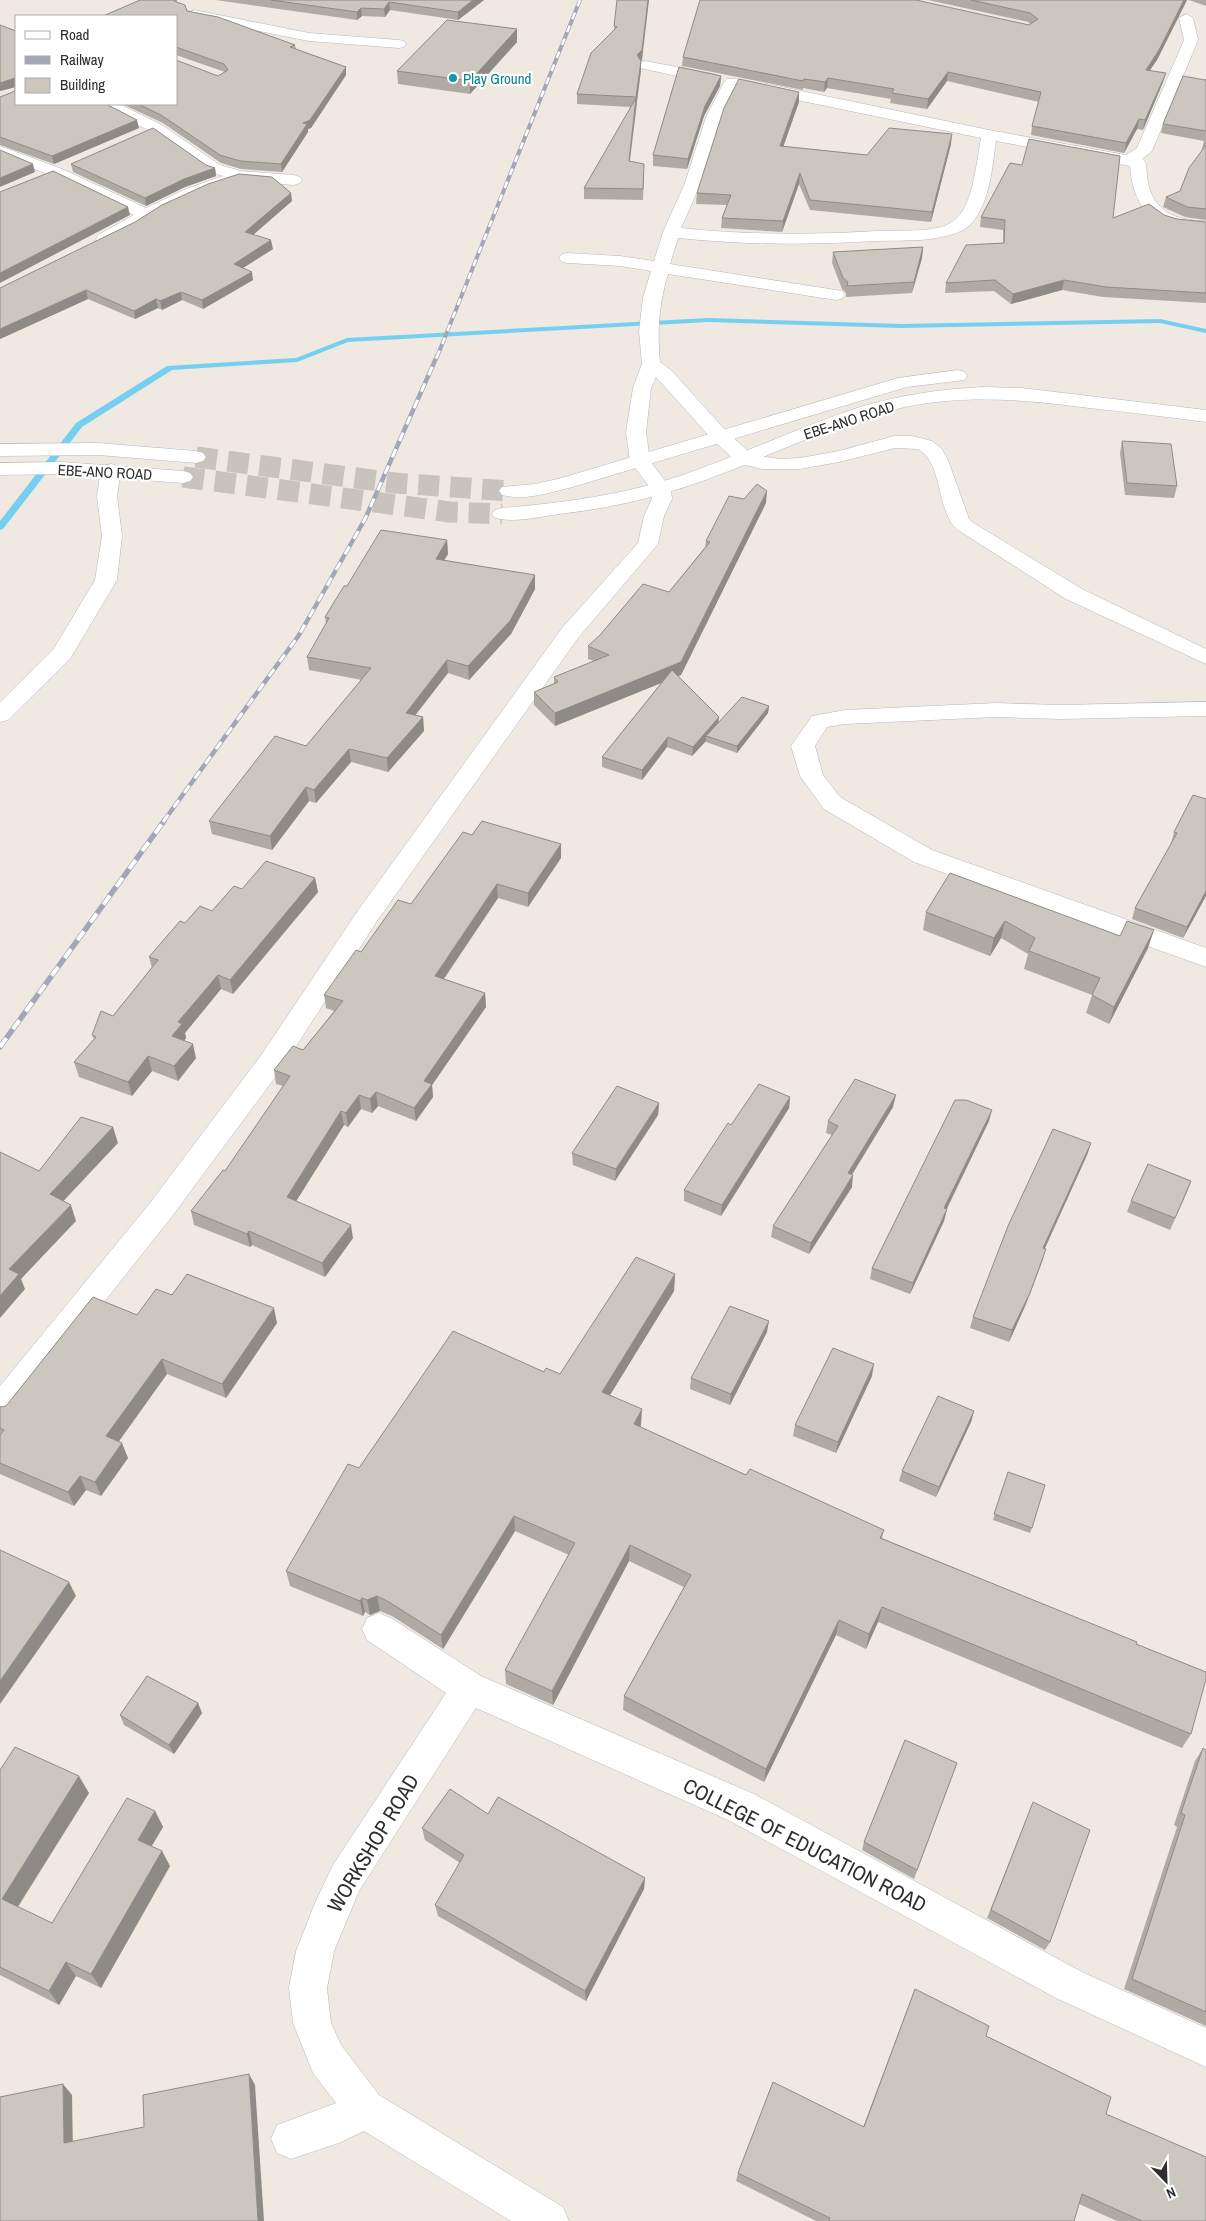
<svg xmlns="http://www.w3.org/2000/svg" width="1206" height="2221" font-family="'Archivo Narrow',sans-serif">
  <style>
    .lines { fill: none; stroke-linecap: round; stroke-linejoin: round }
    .stream { fill: #75cff0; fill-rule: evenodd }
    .secondary-tunnel { stroke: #c8c4bd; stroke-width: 21; stroke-dasharray: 21 11; stroke-linecap: butt }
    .minor-casing { stroke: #b4b7c1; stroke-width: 1 }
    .secondary-casing { stroke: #b4b7c1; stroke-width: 1 }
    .minor { fill: #fff; fill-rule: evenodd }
    .secondary { fill: #fff; fill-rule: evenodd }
    .rail-far2-casing { stroke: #a3a6b8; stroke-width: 4 }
    .rail-far1-casing { stroke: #a3a6b8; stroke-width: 4.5 }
    .rail-casing { stroke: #a3a6b8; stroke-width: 5.5 }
    .rail-far2 { stroke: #fff; stroke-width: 2.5; stroke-dasharray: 7; stroke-linecap: butt }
    .rail-far1 { stroke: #fff; stroke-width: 3; stroke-dasharray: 9; stroke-linecap: butt }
    .rail { stroke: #fff; stroke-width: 4; stroke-dasharray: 11; stroke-linecap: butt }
    .wall { fill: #afaba4 }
    .shaded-wall { fill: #8e8b86 }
    .building { fill: #cbc7bf; stroke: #8e8b86 }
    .culture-dot { fill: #0f9aa8; stroke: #fff; stroke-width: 2 }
    .labels { text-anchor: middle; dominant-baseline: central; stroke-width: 4.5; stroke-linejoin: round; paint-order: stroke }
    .far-culture-label { font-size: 15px; fill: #0d838f; stroke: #fff; text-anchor: start }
    .far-street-label { font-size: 15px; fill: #2e2e2e; stroke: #fff }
    .near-street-label { font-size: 21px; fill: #2e2e2e; stroke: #fff }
  </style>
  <rect width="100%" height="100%" fill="#efe9e1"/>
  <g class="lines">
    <path class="stream" d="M708,318L901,324L1160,319L1206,329V333L1160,323L901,328L708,322L348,342L297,362L172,370L82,427L3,529L0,530V521L76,423L167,366L296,358L347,338Z"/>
    <path class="secondary-tunnel" d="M196,457L395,483L509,491
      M183,477L450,512L502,514"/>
    <defs>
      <path id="minor" d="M194,10L309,33L399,40L404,41L406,44L404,47L399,48L309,41L189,17L187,14Z
        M1186,14L1193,18L1198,40L1152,151L1142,159C1148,163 1146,169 1147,176C1151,211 1175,221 1206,221V231C1160,231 1133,214 1130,166L996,141C992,168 990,203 971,224C962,233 948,236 936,238C916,242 896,240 875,241C809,245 744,245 678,238L670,264L836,290L842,291L845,295L842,299L836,300L668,274C659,305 657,329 660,362L671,370L725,430L752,455L780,459L800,458L839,451L894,436H912L932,441L941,448L948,460L969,519L972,522L1082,589L1206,649V664L1066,599L958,530C936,513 944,464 918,449L895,448L839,462L800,469H762L738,463L711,438L656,377L651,388L646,432L650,461L671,489L672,499L664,516L658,544L578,638L377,921L282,1068L170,1219L11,1419L0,1422V1386L150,1203L262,1054L359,909L562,628L638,543L644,516L652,499L651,489L630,461L626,432L633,388L642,364L639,331L643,298L651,271L620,266L568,263L562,262L559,258L562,254L568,253L620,256L654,261L663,232L685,183L706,117L724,82L727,79H737L740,82L722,117L701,183L681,228C746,235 811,235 876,231C896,230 917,232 937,228C944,227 952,223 957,218C973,204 977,159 981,138L763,93L758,91L755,88L758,85L763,83L989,130L1126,155L1137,148L1184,40L1179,18Z
        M645,61L714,74L719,76L722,79L719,82L714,84L640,68L638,65L640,62Z
        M100,104H119L162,125L220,165L241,171L294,175L300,177L302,180L300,183L294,185L242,181L232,184L175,206L110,243H98L96,239L98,235L134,215L50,175L0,156V146L62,169L146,208L186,189L223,176L208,171L150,131L102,107Z
        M111,464L118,466L121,470L117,496L122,536L117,580L70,659L8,720L0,722V702L53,650L95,580L102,536L97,496L101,470L104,466Z
        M1206,702V716L1060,719L996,717L845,724L827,727L815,746L823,775L840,797L932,850L1206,948V967L914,862L824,809L800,776L791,746L812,716L845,710L996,703L1060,705Z
        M379,1613L391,1618L481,1676L754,1794L1082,1972L1206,2028V2067L1056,1998L728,1820L476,1708L359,1891L334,1951L327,1988L331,2023L341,2045L379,2095L563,2207L569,2221H511L364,2131L339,2143L291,2159L277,2153L271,2139L277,2125L336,2103L313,2073L293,2023L289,1988L296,1951L315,1903L333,1865L446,1693L367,1640L362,1629L367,1618Z"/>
      <path id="secondary" d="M958,370L965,372L967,376L965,380L907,387L569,488C548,493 524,501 502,495L499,491L502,487L534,484L558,479L898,378Z
        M983,387L1022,388L1206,410V422C1167,417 1128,412 1089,408C1027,400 967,394 905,407C842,421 783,450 724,473C671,494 615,508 559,514C539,517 514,523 495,518L492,514L495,510L502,508C563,503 622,495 680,476C741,455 799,427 860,407C900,395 941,389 983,387Z
        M98,443L196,451L203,453L206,457L203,461L196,463L98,455L0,456V444Z
        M62,462L183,471L190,473L193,477L190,481L183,483L62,474L0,475V463Z"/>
    </defs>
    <use href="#minor" class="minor-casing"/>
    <use href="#secondary" class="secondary-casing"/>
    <use href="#minor" class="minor"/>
    <use href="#secondary" class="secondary"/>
    <defs>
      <path id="rail-far2" d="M437,357L580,0"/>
      <path id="rail-far1" d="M163,822L299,635L365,519L437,356"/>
      <path id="rail" d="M0,1047L164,821"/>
    </defs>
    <use href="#rail-far2" class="rail-far2-casing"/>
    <use href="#rail-far1" class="rail-far1-casing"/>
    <use href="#rail" class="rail-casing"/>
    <use href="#rail-far2" class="rail-far2"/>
    <use href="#rail-far1" class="rail-far1"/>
    <use href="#rail" class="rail"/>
  </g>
  <path class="wall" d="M140,0H177V2L187,11L295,45L296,49L346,67V75L311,128L308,129V132L282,172L241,169L221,163L163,123L122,104H176L218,76L225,72L176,55V16Z
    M216,0H484L458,20L390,10L385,17L362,16L357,20Z
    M617,0L642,60L641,61V70L630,161L644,175L643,200L584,199V188L631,107L577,104V94L614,30Z
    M928,0H1187L1157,60L1150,70L1163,82L1143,130L1137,129L1124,153L1031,135L1032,126L1039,102L947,81L927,109L890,103L891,99L827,88L824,92L803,88V90L682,66L683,57L1029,25L1030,24L1028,22Z
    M1189,0H1206V6Z
    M0,25L16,31V104L139,128L54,164L0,145V97L15,91V87L0,91Z
    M517,29V42L470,94L398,84L397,71Z
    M721,76L720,86L704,116L687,169L653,166V155Z
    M1206,79V220L1185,217L1163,207L1166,197L1180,191L1201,152L1204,141L1161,133L1163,124Z
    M799,102L783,146L867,155L951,144L931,222L810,210L799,184L782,232L721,228L722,218L727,205L696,204L697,193Z
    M71,164L206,165L215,168L216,176L185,187L146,206L73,172Z
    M292,201L253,235L273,249L243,268L253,280L203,309L182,300L162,310L158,308L135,319L88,299L0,339V288Z
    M1164,215L1177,219L1206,222V303L1103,297L1062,290L1011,304L994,291L945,293L946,283L1003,243V230L980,227L981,217L1113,218Z
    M923,247L922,258L912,293L846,297V293L842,289L832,263L833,252Z
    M1122,441L1177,486L1174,498L1125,495L1120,453Z
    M766,503L681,675L678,676L718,722L769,706L768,713L737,753L706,742V741L692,756L667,747L642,780L602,767V757L661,683L555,726L534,705V692L554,684V677L594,661L588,659V646L669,592L705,547L706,541Z
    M447,540L448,554L444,560L535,575V589L511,634L469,680L448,673L415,715L423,717L424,731L388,772L351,762L316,803L309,801L272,850L212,834L209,821L306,746L362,680L309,670L307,657L326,624L325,617L347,586Z
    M1206,799V896L1183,938L1132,919L1135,908L1171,844L1174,832Z
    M472,835L561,844V858L528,907L498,898L444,979L485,993L486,1007L432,1085L433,1097L416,1121L378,1106L372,1113L361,1109L348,1127L344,1125L296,1201L353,1238L325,1277L252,1245L250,1247L194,1225L191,1211L225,1171L283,1086L276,1084L274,1070L303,1050L334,1011L326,1008L324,995L361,952L411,904Z
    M950,873L1148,948L1109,1024L1086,1013L1092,995L1024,969L1028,954L1001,938L990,956L923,930L926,912Z
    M315,878L318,892L233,994L221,989L185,1033L186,1038L184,1041L196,1058L178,1081L152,1071L132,1096L79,1077L74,1062L94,1039L92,1035L113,1016L152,968L149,957L185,923L212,911L242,889Z
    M790,1097L789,1108L721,1216L684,1201V1190L731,1125Z
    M659,1103L658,1115L615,1181L573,1165L572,1153Z
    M893,1107L852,1175V1187L809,1254L771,1237L773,1226L832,1135L826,1133L828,1121Z
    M989,1121L947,1209L944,1221L910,1294L870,1279L872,1268Z
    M1091,1143L1087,1155L1045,1248L1043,1260L1026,1304L1009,1342L970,1328L973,1317Z
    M1191,1181L1170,1230L1127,1212L1131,1201Z
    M675,1274L674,1291L610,1395L641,1425L640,1427L746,1475L884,1530L882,1538L1136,1644L1191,1734L1182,1748L878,1622L866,1649L836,1635L764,1782L623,1710L624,1696L684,1587L629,1561L553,1705L506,1684L505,1670L569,1555L515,1531L443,1649L392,1616L380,1611L370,1615L365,1612L363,1616L290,1586L286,1571L359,1468L544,1372L560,1374Z
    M172,1295L277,1323L226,1398L167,1374L118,1442L128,1458L101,1496L86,1490L74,1506L0,1474V1407L6,1406L137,1315Z
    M767,1332L730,1405L690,1389L691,1378Z
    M872,1376L836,1453L793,1436L795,1425Z
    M974,1411L971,1422L936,1497L899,1481L902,1471Z
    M1008,1472L1032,1528L1030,1533L993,1520Z
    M198,1703L202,1713L174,1754L124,1725L120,1715Z
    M1203,1748L1206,1750V2026L1124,1989L1177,1827L1174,1825L1195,1761Z
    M957,1763L914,1879L862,1850L864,1842Z
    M0,1770L89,1793L18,1907L52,1923L155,1811L163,1827L152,1846L170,1866L101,1988L76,1976L59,2005L0,1975Z
    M1033,1802L1050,1942L1045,1950L987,1918Z
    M488,1814L645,1878L644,1889L586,2001L438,1916L435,1905L460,1863L425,1840L422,1828Z
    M915,1989L1106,2114L1206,2221H1117L1079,2204L1074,2221H816L736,2181L738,2173L863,2127Z"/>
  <path class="shaded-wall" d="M473,0H484L458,20V12Z
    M648,0H649L642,60L636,64L637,55Z
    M1184,0H1187L1157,60L1144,79L1146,70Z
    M389,2L390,10L385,17L384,9Z
    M361,8L362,16L357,20V12Z
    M517,29V42L470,94V81Z
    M641,61V70L636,107V97Z
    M346,67V75L311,128L308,129V132L282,172L281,164L303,123Z
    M948,72L947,81L927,109L928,99Z
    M1166,73L1163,82L1143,130L1145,120Z
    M721,76L720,86L704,116L687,169L688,159L705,106Z
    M15,78L16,87L0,91V83Z
    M828,78L827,88L824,92L825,82Z
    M799,92V102L780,156V146Z
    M636,98V109L628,171L629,161Z
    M1139,119L1137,129L1124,153L1126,143Z
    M137,120L139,128L54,164L52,156Z
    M952,134L951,144L931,222L932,212Z
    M33,164L35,172L0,187V178Z
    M215,168L216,176L185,187L146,206L145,198L184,179Z
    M800,173L799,184L782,232L783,221Z
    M291,193L292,201L246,241L245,232Z
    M128,207L130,215L0,283V273Z
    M271,240L273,249L235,273L234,264Z
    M923,247L922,258L912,293L914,282Z
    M252,272L253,280L203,309L202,300Z
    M1064,280L1062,290L1011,304L1013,294Z
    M86,290L88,299L0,339V329Z
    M181,292L182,300L162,310L160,301Z
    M156,299L158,308L135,319L134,311Z
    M767,491L766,503L681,675L555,726V713Z
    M447,540L448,554L437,572L436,559Z
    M535,575V589L511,634L469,680L468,666Z
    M447,660L448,673L407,726L406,713Z
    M769,706L768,713L737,753V746Z
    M423,717L424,731L388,772L387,758Z
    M719,717L718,727L706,736V741L692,756L693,747Z
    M668,737L667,747L642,780V770Z
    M349,749L351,762L316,803L314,790Z
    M306,787L309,801L272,850L270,836Z
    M561,844V858L528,907V893Z
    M315,878L318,892L233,994L230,980Z
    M497,884L498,898L436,990L435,976Z
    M1206,891V896L1183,938L1187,927Z
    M1005,921L1001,938L990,956L994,938Z
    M1154,930L1148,948L1109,1024L1114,1007Z
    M218,975L221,989L185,1033L186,1038L176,1051L172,1036L178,1022Z
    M485,993L486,1007L432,1085L433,1097L416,1121L414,1108L424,1081Z
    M193,1044L196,1058L178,1081L174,1066Z
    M148,1056L152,1071L132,1096L128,1082Z
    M376,1092L378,1106L372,1113L370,1099Z
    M359,1095L361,1109L348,1127L346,1113Z
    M896,1095L893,1107L846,1184L848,1173Z
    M790,1097L789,1108L721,1216L722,1205Z
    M659,1103L658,1115L615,1181L616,1169Z
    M992,1110L989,1121L941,1220L944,1208Z
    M341,1111L344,1125L290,1211L287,1197Z
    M113,1127L118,1143L55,1210L50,1194Z
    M1091,1143L1087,1155L1040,1259L1043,1248Z
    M853,1175L852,1187L809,1254L811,1243Z
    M1191,1181L1187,1192L1170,1230L1175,1218Z
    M71,1205L76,1221L21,1279L25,1289L0,1318V1296L9,1269Z
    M947,1209L944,1221L910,1294L913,1283Z
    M351,1225L353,1238L325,1277L322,1263Z
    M249,1231L252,1245L250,1247L247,1234Z
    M1046,1249L1026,1304L1009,1342L1012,1330Z
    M675,1274L674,1291L602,1408V1392Z
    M274,1308L277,1323L226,1398L222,1384Z
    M769,1321L767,1332L730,1405L731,1394Z
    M162,1359L167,1374L112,1451L106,1436Z
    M874,1364L872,1376L836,1453L838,1442Z
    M642,1409L641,1425L633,1440L634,1424Z
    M974,1411L971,1422L936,1497L939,1487Z
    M122,1443L128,1458L101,1496L95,1482Z
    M80,1476L86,1490L74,1506L68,1492Z
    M514,1516L515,1531L443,1649L441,1635Z
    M630,1545L629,1561L553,1705L552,1691Z
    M69,1582L76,1596L0,1704V1681Z
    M377,1596L380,1611L370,1615L367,1600Z
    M362,1598L365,1612L363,1616L360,1601Z
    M882,1607L878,1622L866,1649L869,1634Z
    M839,1620L836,1635L764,1782L766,1769Z
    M198,1703L202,1713L174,1754L169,1745Z
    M79,1776L89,1793L13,1914L2,1899Z
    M155,1811L163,1827L146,1855L138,1840Z
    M162,1851L170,1866L101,1988L91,1974Z
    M645,1878L644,1889L586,2001L585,1991Z
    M66,1962L76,1976L59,2005L49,1991Z
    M249,2074L255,2085L264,2221H258Z
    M63,2084L72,2095L73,2153L64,2143Z"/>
  <path class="building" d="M140,0H174V1L185,5L187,11L218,17L295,45L290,47L346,67L310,120L303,123L307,124L281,164L240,161L220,155L161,115L138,104H176V60L218,76L228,70L224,64L176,47V16H103Z
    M271,0H473L458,12L389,2L384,9L361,8L357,12Z
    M617,0H648L642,50L637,55L641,61L636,97L577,94L591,53L617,27L614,26Z
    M700,0H916L1029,25L1038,19L1030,13L971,0H1184L1159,50L1146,70L1166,73L1145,120L1139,119L1126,143L1032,126L1041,92L948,72L928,99L892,93L894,89L828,78L825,82L804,79L803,81L683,57Z
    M447,20L517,29L470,81L397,71Z
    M0,25L16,31V104H106L137,120L52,156L0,137V97L15,91V78L0,83Z
    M679,67L721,76L705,106L688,159L653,155Z
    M1183,76L1205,80L1206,79V131L1163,124Z
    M739,79L799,92L780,146L867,155L889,128L952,134L932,212L810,200L800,173L783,221L722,218L731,195L697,193L724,108Z
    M636,98L629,161L644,164L643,189L584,188Z
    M153,128L206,165L215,168L184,179L145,198L71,164Z
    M1029,139L1120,156L1113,218L1149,204L1164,215L1177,219L1206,222V293L1106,287L1064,280L1013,294L995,280L946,283L966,245L1004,243L1005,220L981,217L1010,163L1022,165Z
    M1206,145V209L1187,207L1166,197L1180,191L1189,168Z
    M0,150L33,164L0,178Z
    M53,171L128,207L0,273V192Z
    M239,174L272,177L291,193L245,232L271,240L234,264L252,272L202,300L181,292L160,301L156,299L134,311L86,290L0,329V288L135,222L162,205L208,184Z
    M923,247L914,282L847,286L848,282L843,278L833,252Z
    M1122,441L1171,444L1177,486L1127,483Z
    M757,484L767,491L681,662L555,713L534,692L558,682L554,677L609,655L588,646L600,635L643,584L669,592L710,542L706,541L729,496L744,499Z
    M381,530L447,540L436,559L535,575L510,621L468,666L447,660L406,713L423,717L387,758L349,749L314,790L306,787L270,836L209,821L275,736L306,746L371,668L307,657L329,618L325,617L344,586H347Z
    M672,670L719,717L693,747L668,737L642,770L602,757Z
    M742,697L769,706L737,746L706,736Z
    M1193,795L1206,799V891L1187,927L1135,908L1177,833L1174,832Z
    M482,821L561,844L528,893L497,884L435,976L485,993L424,1081L432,1084L414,1108L376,1092L370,1099L359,1095L346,1113L341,1111L287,1197L351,1225L322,1263L249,1231L247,1234L191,1211L223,1170L225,1171L290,1076L274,1070L293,1046L303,1050L343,1001L324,995L356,950L361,952L398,900L411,904L463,832L472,835Z
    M266,861L315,878L230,980L218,975L178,1022L182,1024L172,1036L193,1044L174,1066L148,1056L128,1082L74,1062L96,1037L92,1035L101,1011L113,1016L158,960L149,957L180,921L185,923L200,906L212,911L234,886L242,889Z
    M950,873L1120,936L1127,921L1154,930L1114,1007L1092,995L1100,978L1029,951L1035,938L1005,921L994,938L926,912Z
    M855,1079L896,1095L848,1173L853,1175L811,1243L773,1226L838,1126L828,1121Z
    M759,1084L790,1097L722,1205L684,1190L728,1123L731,1125Z
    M617,1086L659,1103L616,1169L572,1153Z
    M955,1100H966L992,1110L944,1208L947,1209L913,1283L872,1268Z
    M81,1117L113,1127L50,1194L71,1205L9,1269L19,1274L0,1296V1152L39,1171Z
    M1053,1129L1091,1143L1043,1248L1046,1249L1030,1293L1012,1330L973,1317L1008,1226Z
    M1148,1164L1191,1181L1175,1218L1131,1201Z
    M636,1257L675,1274L602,1392L642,1409L634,1424L746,1475L750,1469L884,1530L880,1538L1137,1642L1136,1644L1206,1672V1679L1191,1734L882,1607L869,1634L839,1620L766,1769L624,1696L691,1575L630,1545L552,1691L505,1670L575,1543L514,1516L441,1635L389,1602L377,1596L367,1600L362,1598L360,1601L286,1571L348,1464L359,1468L453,1331L544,1372L546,1368L560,1374Z
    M187,1274L274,1308L222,1384L162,1359L106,1436L122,1443L95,1482L80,1476L68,1492L0,1463V1435L4,1430L0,1428V1407L6,1406L93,1297L137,1315L156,1289L172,1295Z
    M730,1306L769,1321L731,1394L691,1378Z
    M833,1348L874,1364L838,1442L795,1425Z
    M938,1396L974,1411L939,1487L902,1471Z
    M1008,1472L1045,1485L1032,1528L994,1514Z
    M0,1550L69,1582L0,1681Z
    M147,1676L198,1703L169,1745L120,1715Z
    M905,1740L957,1763L917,1870L864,1842Z
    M15,1747L79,1776L2,1899L52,1923L127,1798L155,1811L138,1840L162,1851L91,1974L66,1962L49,1991L0,1967V1770Z
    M1203,1748L1206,1750V2012L1132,1979L1185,1815L1181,1813Z
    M450,1789L488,1814L498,1797L645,1878L585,1991L435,1905L464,1855L422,1828Z
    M1033,1802L1090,1830L1050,1942L991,1910Z
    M915,1989L989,2026L986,2036L1111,2097L1106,2114L1206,2157V2221H1142L1082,2194L1074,2221H829L830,2218L738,2173L773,2082L864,2127Z
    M249,2074L258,2221H0V2097L63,2084L64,2143L144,2127L143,2095Z"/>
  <circle class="culture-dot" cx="453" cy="78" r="5"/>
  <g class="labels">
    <g class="far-culture-label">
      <text x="463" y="78">Play Ground</text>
    </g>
    <g class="far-street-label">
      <text transform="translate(849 420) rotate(-18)">EBE-ANO ROAD</text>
      <text transform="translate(105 472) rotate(3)">EBE-ANO ROAD</text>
    </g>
    <g class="near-street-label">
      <text transform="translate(373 1843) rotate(-59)">WORKSHOP ROAD</text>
      <text transform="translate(805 1845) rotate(27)">COLLEGE OF EDUCATION ROAD</text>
    </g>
  </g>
  <rect x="15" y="15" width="162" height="90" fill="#ffffff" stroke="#ababab"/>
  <rect x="25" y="31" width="25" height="8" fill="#ffffff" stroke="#ababab"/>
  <text x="60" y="40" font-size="15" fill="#2e2e2e">Road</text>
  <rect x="25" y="56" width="25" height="8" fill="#a3a6b8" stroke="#ababab"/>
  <text x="60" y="65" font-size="15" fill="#2e2e2e">Railway</text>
  <rect x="25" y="78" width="25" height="15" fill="#cbc7bf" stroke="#ababab"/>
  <text x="60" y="90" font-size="15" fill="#2e2e2e">Building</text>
  <g transform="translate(1166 2181) rotate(157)" stroke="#ffffff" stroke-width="4" paint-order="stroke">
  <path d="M0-4L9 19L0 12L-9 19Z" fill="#2e2e2e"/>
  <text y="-8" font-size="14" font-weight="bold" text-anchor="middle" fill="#2e2e2e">N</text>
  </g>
</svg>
